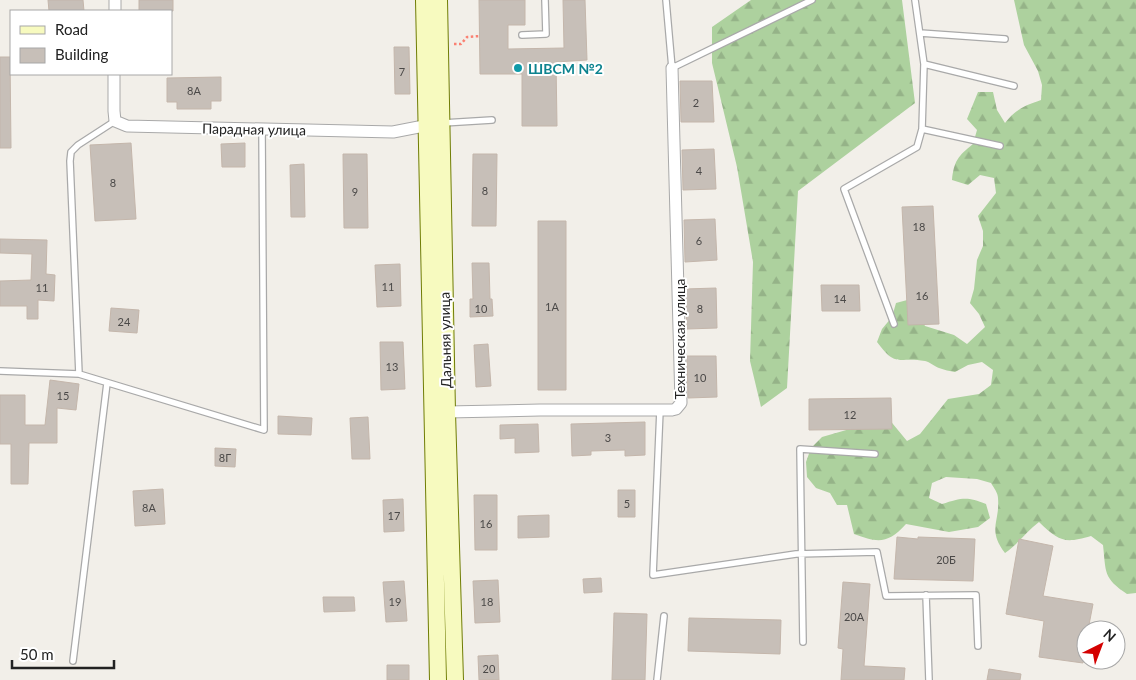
<svg xmlns="http://www.w3.org/2000/svg" width="1136" height="680" font-family="Lato,sans-serif">
  <style>
    .forest { fill: url(#forest-firs) }
    .building { fill: #c7bfb8; stroke: #c4b6ab }
    .lines { fill: none; stroke-linecap: round; stroke-linejoin: round }
    .lane-casing { stroke: #a9a9a9; stroke-width: 8 }
    .street-casing { stroke: #a9a9a9; stroke-width: 13 }
    .secondary-casing { stroke: #707d05; stroke-width: 18 }
    .path { stroke: #fa8072; stroke-width: 2.5; stroke-dasharray: 2.5 2.5; stroke-linecap: butt }
    .lane { stroke: #fff; stroke-width: 5.5 }
    .street { stroke: #fff; stroke-width: 11 }
    .secondary { stroke: #f7fabf; stroke-width: 16 }
    .culture-dot { fill: #0f9aa8; stroke: #fff; stroke-width: 2 }
    .labels { text-anchor: middle; dominant-baseline: central; stroke-width: 4; stroke-linejoin: round; paint-order: stroke }
    .number-label { font-size: 11px; fill: #4b4948 }
    .culture-label { font-size: 14px; font-weight: bold; fill: #0d838f; stroke: #fff; text-anchor: start }
    .street-label { font-size: 14px; fill: #222; stroke: #fff }
  </style>
  <defs>
    <pattern id="forest-firs" width="22" height="20" patternUnits="userSpaceOnUse" patternTransform="scale(1.25)"><rect width="22" height="20" fill="#add19e"/><path d="M5 1l3.5 6h-7zM16 11l3.5 6h-7z" fill="#95b388"/></pattern>
  </defs>
  <rect width="100%" height="100%" fill="#f2efe9"/>
  <path class="forest" d="M751,0H902L915,103L798,191L787,388L761,407L750,361L753,262L737,167L712,63V27Z
    M1014,0H1136V593L1127,594C1103,578 1106,572 1103,545L1091,536C1064,544 1059,541 1039,522C1026,532 1018,544 1005,553C987,529 1000,523 998,498C998,493 994,488 991,483L977,479L946,477L932,483L929,498L942,504C961,498 967,496 986,504L990,518L978,527L949,532L906,524C888,544 878,543 854,534L847,505H837L830,493L816,488L807,477L806,462L811,448L822,437L888,418L907,441L920,434L948,399L979,394L991,385L993,370L982,362L968,365L955,372C950,371 944,370 939,368C934,366 930,362 925,361C898,356 897,369 877,342L882,329L892,317L896,303L911,299L925,326L954,335L967,344L985,327L979,314L970,303L974,289L977,260L983,246V231L978,216L996,193L994,178L980,175L968,185L952,180C954,161 958,156 973,144L977,130L967,119L978,92H993L997,110L1005,123C1016,109 1024,106 1041,100L1042,85L1038,71L1024,45Z"/>
  <path class="building" d="M48,0H83L84,11H49Z
    M139,0H173V11H139Z
    M479,0H525V25H508V49L564,48L563,0H585L587,60L556,62L557,126H522V74H480Z
    M394,47H409L410,94H395Z
    M0,57H10L11,148H0Z
    M221,77V101H211V109H177V102H167V78Z
    M680,81H712L714,122H681Z
    M131,143L136,219L95,221L90,145Z
    M245,143V167H222L221,144Z
    M714,149L716,189L683,190L682,150Z
    M343,154H367L368,228H344Z
    M473,154H497L496,226H472Z
    M304,164L305,217H291L290,165Z
    M933,206L939,324L908,325L902,207Z
    M715,219L717,260L685,262L684,220Z
    M538,221H566V390H538Z
    M0,239L47,240L46,274L55,275L54,301L38,300V319H27V306H0V281L31,280L32,254L0,253Z
    M472,263H489L490,299H492L493,316L470,317V299H473Z
    M400,264L401,306L377,307L375,265Z
    M821,285H859L860,311H822Z
    M716,288L717,328L687,329L685,289Z
    M111,308L139,310L137,333L109,331Z
    M380,342H403L405,389L381,390Z
    M488,344L491,386L476,387L474,345Z
    M687,356H716L717,397L688,398Z
    M50,380L79,384L76,410L57,408V443H29L28,484H11V444H0V395H25V425H45Z
    M891,398L892,429L809,430V399Z
    M278,416L312,418L311,435L278,434Z
    M368,417L370,459H352L350,418Z
    M645,422V455L625,456V450L591,451V455L572,456L571,424Z
    M538,424L539,452L515,453V438L500,439V425Z
    M215,448L236,449L235,467L215,466Z
    M163,489L165,524L135,526L133,491Z
    M618,490H635V517H618Z
    M474,495H497V550H475Z
    M403,499L404,531L384,532L383,500Z
    M549,515V537L518,538V516Z
    M897,537L918,539V537L975,539L973,581L894,579Z
    M1019,539L1053,546L1043,596L1093,604L1088,630H1086V646L1083,663L1039,657L1044,621L1006,614Z
    M601,578L602,592L584,593L583,579Z
    M498,580L500,622L475,623L473,581Z
    M404,581L407,621L386,622L383,582Z
    M843,582L870,584L864,666L905,668L904,680H841L843,649L838,648Z
    M323,597H354L355,611L324,612Z
    M614,613L647,614L645,680H612Z
    M689,618L781,620L780,654L688,651Z
    M498,655L499,680H479L478,656Z
    M387,665H409V680H387Z
    M989,669L1021,674L1020,680H987Z"/>
  <g class="lines">
    <defs>
      <path id="lane" d="M666,0L672,68L812,0
        M915,0L924,64L1014,86
        M920,33L1005,39
        M522,35L546,34L545,0
        M924,64L922,129L1000,146
        M115,121L78,145L71,152L70,161L79,374L264,430L262,130
        M443,123L492,120
        M894,324L844,189L917,147L922,129
        M0,371L79,374
        M660,410L653,575L796,554L877,552L886,596L976,595L978,646
        M926,595L929,680
        M803,642L800,449L875,454
        M73,661L107,383
        M657,680L664,616"/>
      <path id="street" d="M115,11V0
        M114,74V111L115,121L127,126L393,132L434,124
        M447,412L540,410H672L676,409L681,403L672,68"/>
      <path id="secondary" d="M424,0L438,680
        M439,0L447,412L455,680"/>
    </defs>
    <use href="#lane" class="lane-casing"/>
    <use href="#street" class="street-casing"/>
    <use href="#secondary" class="secondary-casing"/>
    <path class="path" d="M454,44H461L467,37L480,36"/>
    <use href="#lane" class="lane"/>
    <use href="#street" class="street"/>
    <use href="#secondary" class="secondary"/>
  </g>
  <circle class="culture-dot" cx="518" cy="68" r="5"/>
  <g class="labels">
    <g class="number-label">
      <text x="402" y="71">7</text>
      <text x="194" y="90">8А</text>
      <text x="696" y="102">2</text>
      <text x="699" y="170">4</text>
      <text x="113" y="182">8</text>
      <text x="485" y="190">8</text>
      <text x="355" y="191">9</text>
      <text x="919" y="226">18</text>
      <text x="699" y="240">6</text>
      <text x="388" y="286">11</text>
      <text x="42" y="287">11</text>
      <text x="922" y="295">16</text>
      <text x="840" y="298">14</text>
      <text x="552" y="306">1А</text>
      <text x="481" y="308">10</text>
      <text x="700" y="308">8</text>
      <text x="124" y="321">24</text>
      <text x="392" y="366">13</text>
      <text x="700" y="377">10</text>
      <text x="63" y="395">15</text>
      <text x="850" y="414">12</text>
      <text x="608" y="437">3</text>
      <text x="225" y="457">8Г</text>
      <text x="627" y="503">5</text>
      <text x="149" y="507">8А</text>
      <text x="394" y="515">17</text>
      <text x="486" y="523">16</text>
      <text x="946" y="559">20Б</text>
      <text x="395" y="601">19</text>
      <text x="487" y="601">18</text>
      <text x="854" y="616">20А</text>
      <text x="489" y="668">20</text>
    </g>
    <g class="culture-label">
      <text x="528" y="68">ШВСМ №2</text>
    </g>
    <g class="street-label">
      <text transform="translate(254 129) rotate(1)">Парадная улица</text>
      <text transform="translate(679 339) rotate(-90)">Техническая улица</text>
      <text transform="translate(445 340) rotate(-91)">Дальняя улица</text>
    </g>
  </g>
  <rect x="10" y="10" width="162" height="65" fill="#ffffff" stroke="#a7a7a7"/>
  <rect x="20" y="26" width="25" height="8" fill="#f7fabf" stroke="#a7a7a7"/>
  <text x="55" y="35" font-size="15" fill="#222222">Road</text>
  <rect x="20" y="48" width="25" height="15" fill="#c7bfb8" stroke="#a7a7a7"/>
  <text x="55" y="60" font-size="15" fill="#222222">Building</text>
  <g transform="translate(1101 645) rotate(42)"><circle r="24" fill="#ffffff" stroke="#a7a7a7"/>
  <path d="M0-4L9 19L0 12L-9 19Z" fill="#d40000"/>
  <text y="-8" font-size="14" font-weight="bold" text-anchor="middle" fill="#222222">N</text>
  </g>
  <path d="M12 660v8h102v-8" fill="none" stroke="#222222" stroke-width="2.5"/>
  <text x="20" y="660" font-size="15" fill="#222222" stroke="#ffffff" stroke-width="4" paint-order="stroke">50 m</text>
</svg>
